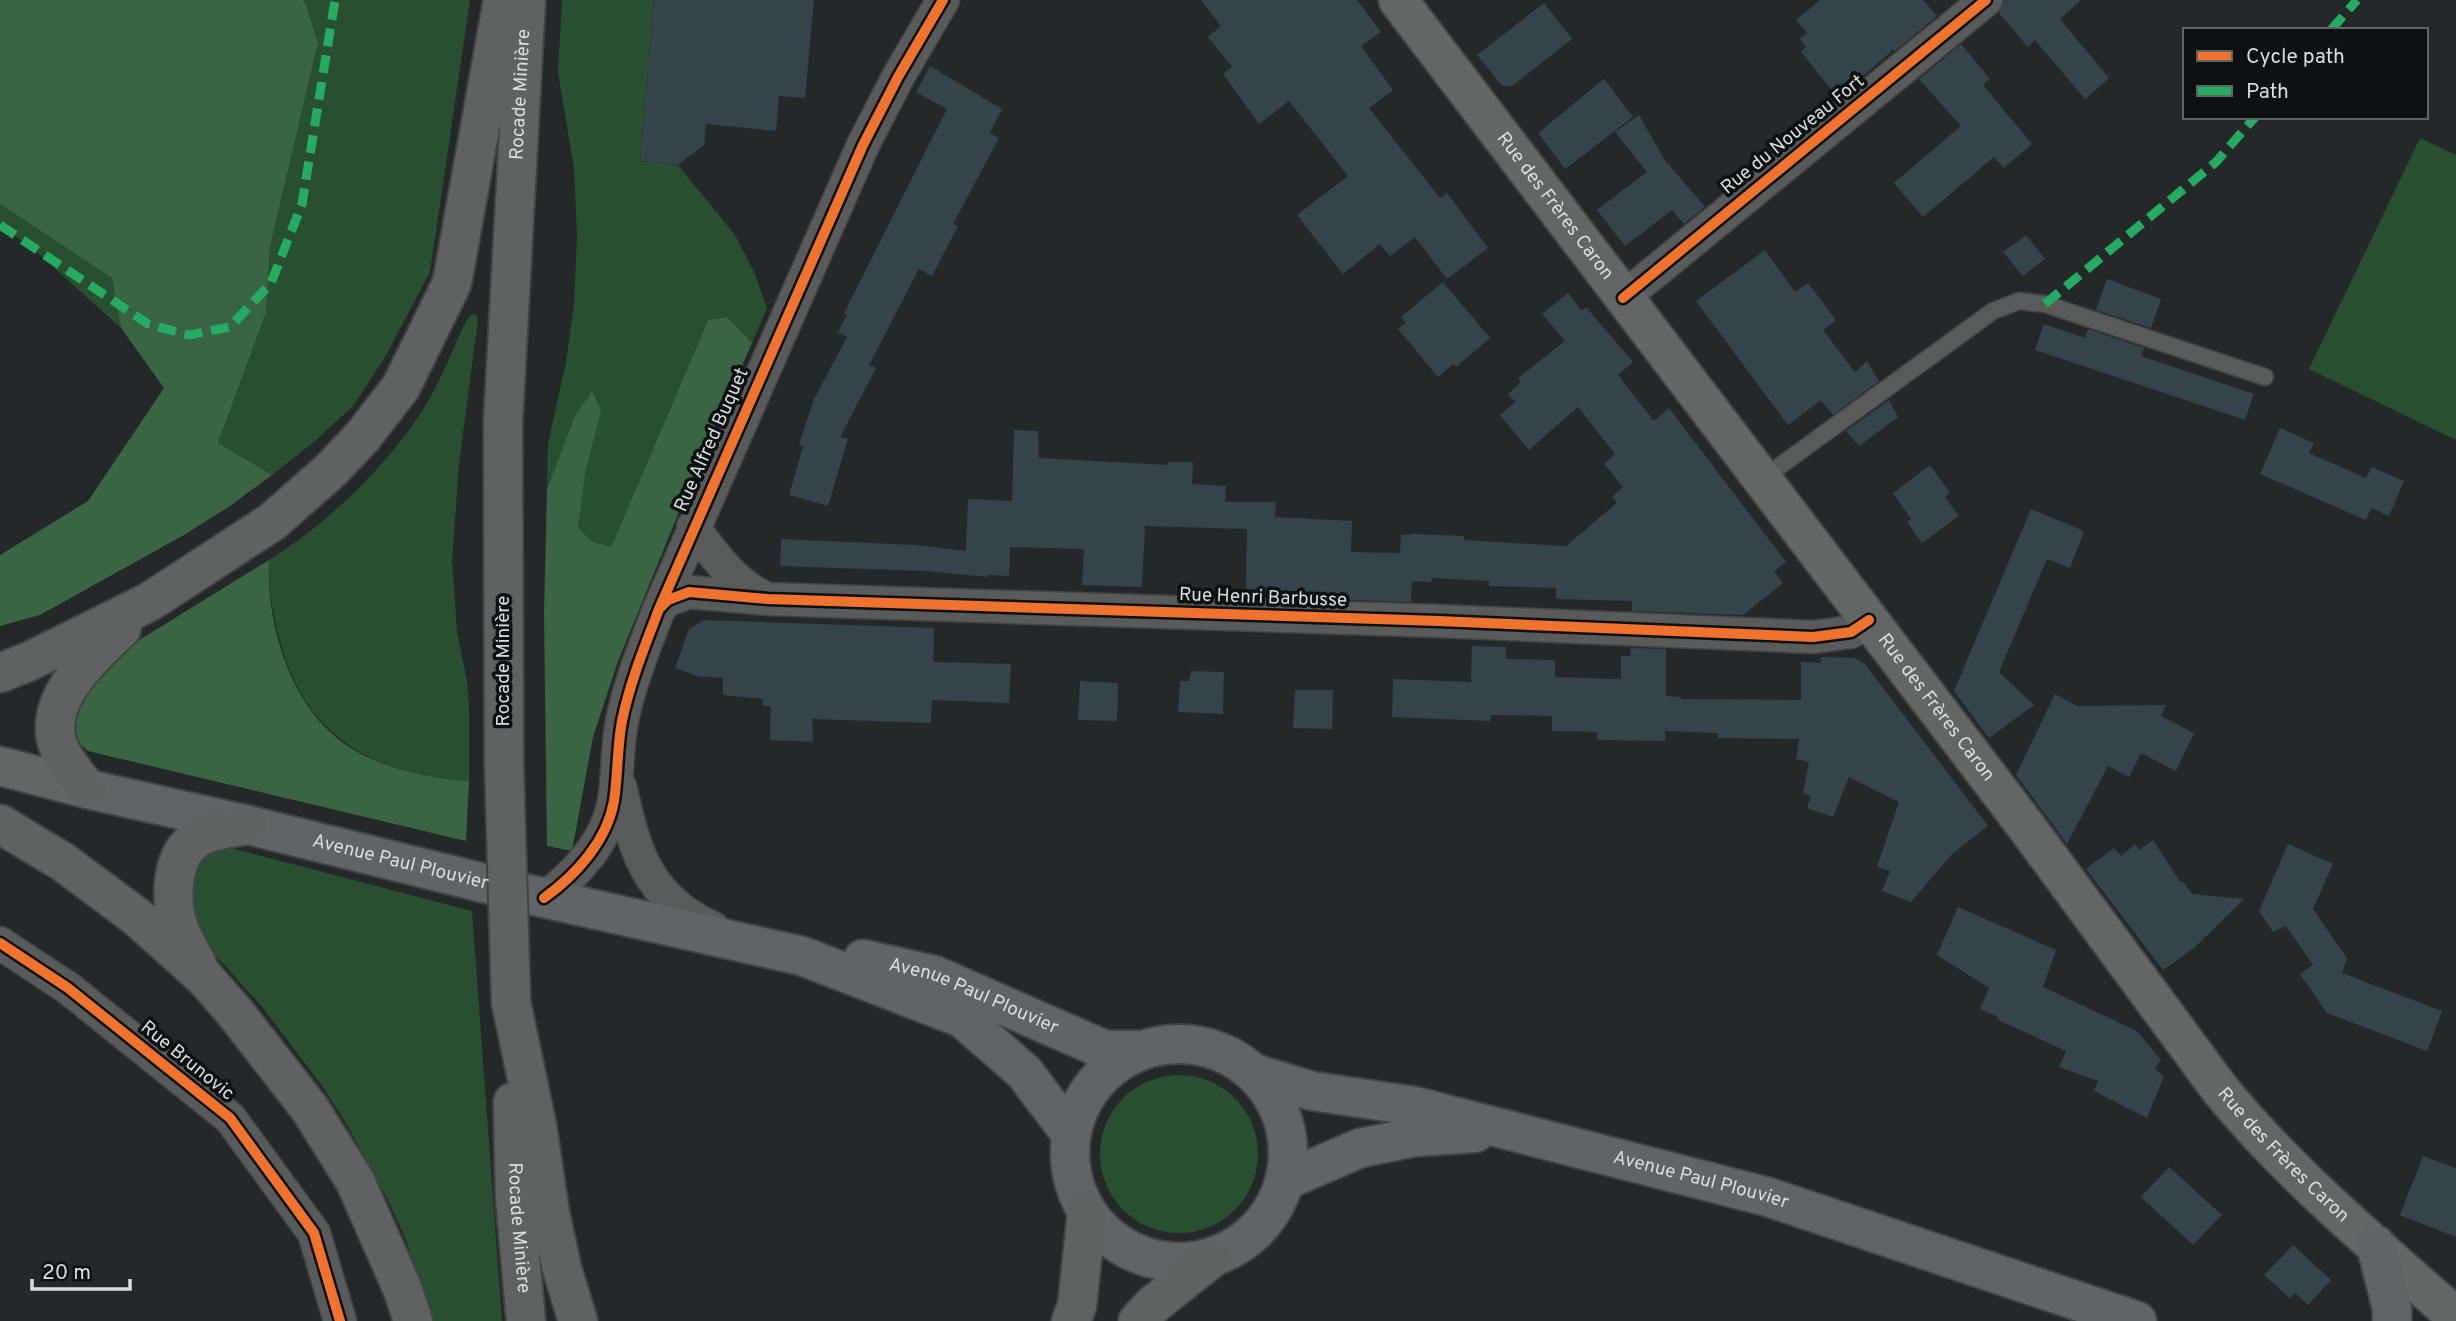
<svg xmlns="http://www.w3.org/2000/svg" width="2456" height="1321" font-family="Overpass,sans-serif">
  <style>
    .green { fill: #285030 }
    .forest { fill: #3a6542 }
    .building { fill: #35444a }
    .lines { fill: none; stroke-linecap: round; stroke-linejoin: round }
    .service-casing { stroke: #424444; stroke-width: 19 }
    .minor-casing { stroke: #424444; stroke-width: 35 }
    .secondary-casing { stroke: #424444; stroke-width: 42 }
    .primary-casing { stroke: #424444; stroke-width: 42 }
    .trunk-casing { stroke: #424444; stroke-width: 42 }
    .service { stroke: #595a5a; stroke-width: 16 }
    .minor { stroke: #595a5a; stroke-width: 32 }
    .secondary { stroke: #646565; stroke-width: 38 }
    .primary { stroke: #616464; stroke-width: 38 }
    .trunk { stroke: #606262; stroke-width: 38 }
    .trunk-bridge-casing { stroke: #424444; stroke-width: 42; stroke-linecap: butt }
    .trunk-bridge { stroke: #606262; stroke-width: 38 }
    .quiet { stroke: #26ab63; stroke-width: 9; stroke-dasharray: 18 9; stroke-linecap: butt }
    .cycleway-casing { stroke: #0e1112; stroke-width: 15 }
    .cycleway { stroke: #ef722f; stroke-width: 10 }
    .labels { text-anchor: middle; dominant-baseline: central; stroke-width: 7; stroke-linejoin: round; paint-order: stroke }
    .street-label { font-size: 19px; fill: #d9ddde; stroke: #0e1112 }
  </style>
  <rect width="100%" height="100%" fill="#242828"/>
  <path class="green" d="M303,0H470L430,272L384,359L353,406L314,442L272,475L218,443L266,313L270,247L318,43L306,4Z
    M562,0H654L640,161L678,165L735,235L754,272L767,308L752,343L727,317L708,320L611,547L591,541L578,527L591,392L575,415L547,489L548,444L566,362L574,305L577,236L574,168L558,72Z
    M2420,138L2456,155V440L2309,369Z
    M0,204L112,278L121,328L29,245L0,227Z
    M475,313L478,319L459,464L452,561L457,631L467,681L469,708V781C369,773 303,736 278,634C272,608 268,586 269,560C329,523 395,459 430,398C443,374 453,350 464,325L469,317Z
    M223,846L472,911L502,1321H430L406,1240L388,1200L346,1123L323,1087L263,1008L200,938L186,896L199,859Z
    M1100 1154a79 79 0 1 1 158 0a79 79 0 1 1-158 0Z"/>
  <path class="forest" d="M0,0H303L306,4L318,43L270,247L266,313L218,443L272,475L230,506L184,535L40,615L0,626V555L88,501L164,388L121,328L112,278L0,204Z
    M727,317L752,343L696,470L617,664L593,737L572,851L547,846L544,614L547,489L575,415L592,391L601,411L585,473L578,527L591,541L611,547L708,320Z
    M269,560C266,628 293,716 356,751C390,770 430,778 469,781L466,841L88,751L77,741L72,726L79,698L131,645Z"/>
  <path class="building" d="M654,0H814L805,98L779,96L776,131L706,124L704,145L678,165L640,161Z
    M1201,0H1357L1381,32L1361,46L1393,90L1369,108L1440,198L1447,193L1488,248L1447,279L1415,237L1390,256L1380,244L1343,274L1297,215L1348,176L1289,101L1259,124L1223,74L1232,67L1208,37L1221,26Z
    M1820,0H1923L1937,16L1895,51L1894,49L1838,98L1801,52L1806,47L1800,39L1807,33L1796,20Z
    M2004,0H2081L2060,19L2109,78L2085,99L2035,40L2028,47L1999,13Z
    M1544,3L1572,39L1512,86H1502L1477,55Z
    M1961,44L1990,79L1983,85L2032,144L2004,168L1994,157L1923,217L1894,183L1961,126L1919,79Z
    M930,66L1002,109L990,133L999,138L953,224L958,226L932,276L919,269L869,365L876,368L840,437L848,439L828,506L789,495L803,447L799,445L814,399L847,337L838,332L847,315L844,313L947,109L916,92Z
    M1604,79L1633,117L1565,169L1538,133Z
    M1639,115L1664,159L1705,207L1684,224L1672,210L1625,246L1597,210L1647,172L1615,132Z
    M2026,235L2045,259L2023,276L2003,252Z
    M1765,250L1795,292L1808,283L1836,320L1823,330L1855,372L1867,361L1879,381L1833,415L1821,400L1788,425L1696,301Z
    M2107,279L2161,299L2151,328L2096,310Z
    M1443,282L1490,338L1456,367L1453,364L1438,377L1398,329L1406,323L1401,317Z
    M1568,293L1582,311L1586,307L1633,362L1618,375L1654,421L1669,408L1786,562L1774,571L1783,583L1743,615L1632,611V601L1556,599V588L1489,586V581L1432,578L1431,582L1412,581L1411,602L1296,598V591H1246L1247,529L1145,526L1142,587L1082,585L1084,549L1010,547L1009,576L988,575V577L926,571L780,566L781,539L915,545L966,551L968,499L1012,501L1014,430L1038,431L1039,458L1168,465V462H1193L1192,484L1226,486L1225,502H1276L1275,517L1352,521L1351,552L1400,553L1401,535L1415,534L1464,536V540L1566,546L1617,503L1612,497L1623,487L1604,464L1615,454L1578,407L1529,450L1500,415L1516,402L1508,394L1521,382L1518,378L1565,341L1542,314Z
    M2044,324L2085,338L2088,329L2144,348L2141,356L2254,394L2245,420L2035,350Z
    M1889,400L1898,417L1859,446L1846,431Z
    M2280,428L2314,443L2309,453L2366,478L2372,467L2404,481L2389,516L2371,508L2366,520L2260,474Z
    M1930,465L1950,493L1945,497L1959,516L1922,543L1907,522L1911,519L1893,493Z
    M2031,509L2084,531L2070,568L2047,559L1999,672L2034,705L1989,738L1954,691Z
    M704,620L934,628L933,662L1011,664L1009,703L932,700L931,723L812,719L813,742L770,740L771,706H763V699L723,695V678L697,676L675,668L689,629Z
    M1472,646L1506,647V659L1555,660V677L1621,679V656H1630L1631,648L1666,649V696L1681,697V699L1801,700V662L1821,663V657L1855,658L1865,664L1988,826L1952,854L1911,902L1882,891L1890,871L1877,867L1899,802L1849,777L1833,817L1807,808L1811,796L1803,793L1809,762L1796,759L1799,739L1718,738V733L1665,731V741L1597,740V732L1552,731V716L1491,715V721L1392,717L1393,679L1471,682Z
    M1191,671L1224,672L1223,714L1178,712L1180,681H1189Z
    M1080,681L1118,683L1117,721L1078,720Z
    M1295,690H1333L1332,729L1293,728Z
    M2055,694L2077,706L2166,705L2161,716L2194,733L2176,771L2141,753L2129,777L2108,766L2067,844L2016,775Z
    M2153,840L2181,883L2183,881L2192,894L2244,899L2193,949L2163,970L2086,869L2114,848L2121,856L2135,844L2139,850Z
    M2288,844L2333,864L2313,909L2347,958L2342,973L2442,1011L2427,1051L2327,1013L2300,974L2313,965L2286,926L2273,932L2259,911Z
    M1958,907L2056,950L2043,987L2137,1031L2161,1060L2155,1069L2164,1076L2147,1118L2094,1091L2098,1081L2059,1067L2066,1051L1996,1019L1998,1017L1980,1009L1989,988L1937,955Z
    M2423,1156L2456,1168V1237L2400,1215Z
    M2169,1167L2222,1215L2193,1245L2141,1197Z
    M2293,1245L2331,1280L2308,1305L2295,1293L2290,1298L2264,1275Z"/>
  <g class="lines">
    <defs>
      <path id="service" d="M1762,479L1993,311L2019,301L2045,304L2265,377"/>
      <path id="minor" d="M1623,298L1986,0
        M693,527C714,555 734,584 767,599
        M659,609L668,600L689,592L768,599L1439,621L1813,637L1851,632L1869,620
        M620,786C635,852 647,898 713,928
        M544,898C576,875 607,841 614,801C618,775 617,747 622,721C630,682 645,646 659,609L863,145L898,77L943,0
        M0,943L68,988L230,1118L314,1233L340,1321"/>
      <g id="secondary">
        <path id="s1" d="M1398,0L2025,825L2219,1088C2288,1173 2374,1244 2456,1317"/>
        <path d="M0,766L87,789"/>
      </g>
      <g id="primary">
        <path id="s2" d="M87,789L248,825L544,898L802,956L962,1018L1024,1072L1071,1134"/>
        <path id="s3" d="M863,959L934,975L1105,1050H1141"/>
        <circle cx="1179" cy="1153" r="109"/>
        <path id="s4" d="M1256,1074L1312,1091L1414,1106L1768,1197L2137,1321"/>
        <path d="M1286,1180L1360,1148L1415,1137L1475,1133"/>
        <path d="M2376,1245L2392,1309V1321"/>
      </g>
      <g id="trunk">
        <path d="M0,673L30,661L149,602L272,522L332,469L363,436L401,387L452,283L503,0"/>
        <path id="s5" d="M504,762L503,422L526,0"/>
        <path d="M87,789C77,776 66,763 59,748C40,701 93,656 122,628"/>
        <path d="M0,824L63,862L137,917L204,977L233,1010L310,1109L355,1181L403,1290L413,1321"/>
        <path d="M197,964C189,950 180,934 176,919C171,896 172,859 192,842C207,830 230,828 248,825"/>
        <path d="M511,1002L537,1126L550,1213L562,1269L578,1321"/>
        <path id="s6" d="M513,1102L515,1199L526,1321"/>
        <path d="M1071,1321L1077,1306L1087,1212"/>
        <path d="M1138,1321L1154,1304L1212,1258"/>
      </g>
    </defs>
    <use href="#service" class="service-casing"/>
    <use href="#minor" class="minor-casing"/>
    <use href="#secondary" class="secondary-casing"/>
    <use href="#primary" class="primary-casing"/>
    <use href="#trunk" class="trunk-casing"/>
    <use href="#service" class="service"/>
    <use href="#minor" class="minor"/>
    <use href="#secondary" class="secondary"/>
    <use href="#primary" class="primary"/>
    <use href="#trunk" class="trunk"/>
    <defs>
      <path id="trunk-bridge" d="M504,762L511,1002"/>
    </defs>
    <use href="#trunk-bridge" class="trunk-bridge-casing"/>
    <use href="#trunk-bridge" class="trunk-bridge"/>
    <path class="quiet" d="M2331,30L2357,0
      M0,225L148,324L189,335L230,327L271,283L302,204L335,0
      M2045,304L2216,162L2255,117"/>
    <defs>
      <path id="cycleway" d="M1623,298L1986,0
        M659,609L668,600L689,592L768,599L1439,621L1813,637L1851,632L1869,620
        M544,898C576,875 607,841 614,801C618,775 617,747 622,721C630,682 645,646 659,609L863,145L898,77L943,0
        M0,943L68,988L230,1118L314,1233L340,1321"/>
    </defs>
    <use href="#cycleway" class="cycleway-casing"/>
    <use href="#cycleway" class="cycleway"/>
  </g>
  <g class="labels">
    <g class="street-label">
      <text stroke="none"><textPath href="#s5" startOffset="668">Rocade Minière</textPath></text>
      <text transform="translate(1793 135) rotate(-39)">Rue du Nouveau Fort</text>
      <text stroke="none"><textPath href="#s1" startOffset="259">Rue des Frères Caron</textPath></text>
      <text transform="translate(712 440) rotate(-66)">Rue Alfred Buquet</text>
      <text transform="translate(1263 598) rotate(2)">Rue Henri Barbusse</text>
      <text transform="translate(504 661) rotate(-90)">Rocade Minière</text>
      <text stroke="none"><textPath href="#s1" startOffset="889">Rue des Frères Caron</textPath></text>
      <text stroke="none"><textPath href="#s2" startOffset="322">Avenue Paul Plouvier</textPath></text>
      <text stroke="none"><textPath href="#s3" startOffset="117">Avenue Paul Plouvier</textPath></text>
      <text transform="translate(187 1061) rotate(39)">Rue Brunovic</text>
      <text stroke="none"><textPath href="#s1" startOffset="1456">Rue des Frères Caron</textPath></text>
      <text stroke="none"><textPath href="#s4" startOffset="458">Avenue Paul Plouvier</textPath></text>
      <text stroke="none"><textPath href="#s6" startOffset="126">Rocade Minière</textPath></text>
    </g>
  </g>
  <rect x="2183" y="28" width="245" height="91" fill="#0e1112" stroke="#5f6364" stroke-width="2"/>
  <rect x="2197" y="51" width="35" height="10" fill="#ef722f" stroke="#5f6364" stroke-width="2"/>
  <text x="2246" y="63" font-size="21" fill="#d9ddde">Cycle path</text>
  <rect x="2197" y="86" width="35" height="10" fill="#26ab63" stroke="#5f6364" stroke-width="2"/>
  <text x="2246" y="98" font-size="21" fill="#d9ddde">Path</text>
  <path d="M32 1279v10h98v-10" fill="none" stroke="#d9ddde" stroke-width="3.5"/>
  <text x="42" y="1279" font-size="21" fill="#d9ddde" stroke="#0e1112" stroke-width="5" paint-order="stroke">20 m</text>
</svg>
